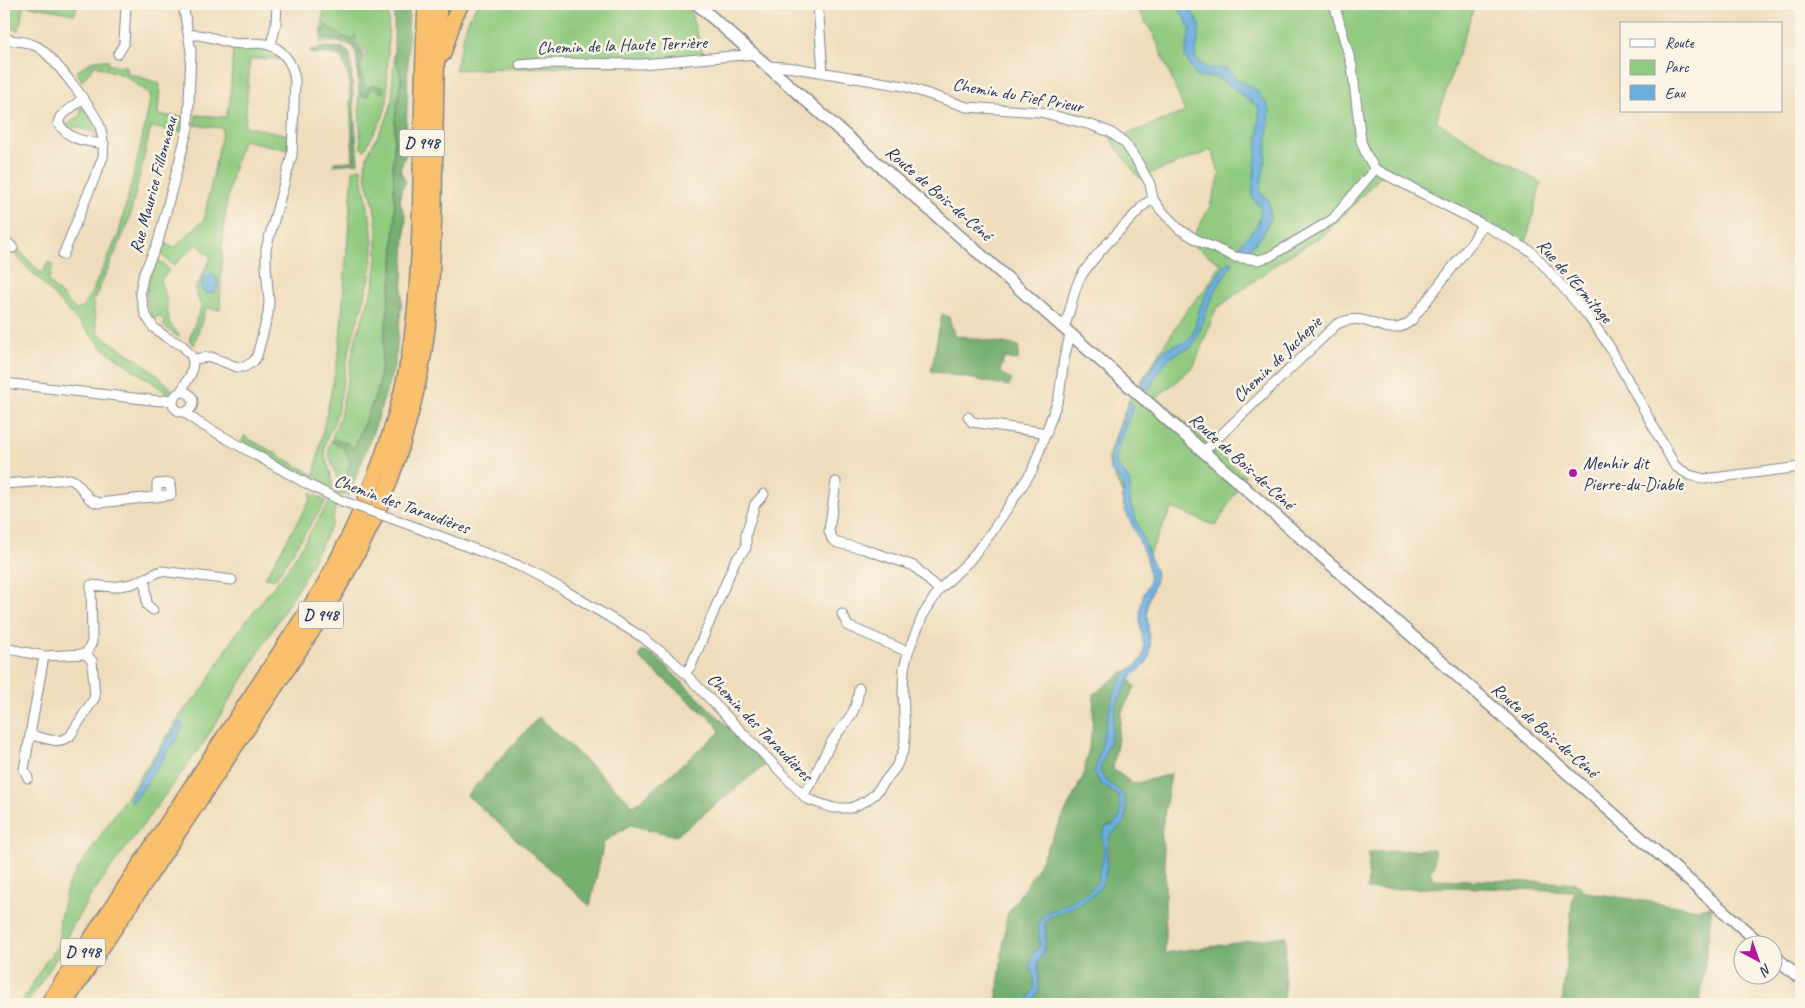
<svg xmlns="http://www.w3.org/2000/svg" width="1805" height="1008" font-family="Caveat,sans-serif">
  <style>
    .green { fill: #90cb80; stroke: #567d6f }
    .forest { fill: #74af6e; stroke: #486f66 }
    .water { fill: #69aedf; stroke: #426e9e }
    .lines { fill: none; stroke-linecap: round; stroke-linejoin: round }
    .minor-casing { stroke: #85868c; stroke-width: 11 }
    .tertiary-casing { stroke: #85868c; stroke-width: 14 }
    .trunk-casing { stroke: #85868c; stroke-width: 18 }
    .minor { stroke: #fff; stroke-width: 9 }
    .tertiary { stroke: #fff; stroke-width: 11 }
    .trunk { stroke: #f8bf6c; stroke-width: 15 }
    .minor-bridge-casing { stroke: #85868c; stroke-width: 11; stroke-linecap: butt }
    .minor-bridge { stroke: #fff; stroke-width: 9 }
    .poi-dot { fill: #b5179e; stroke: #fcf5e5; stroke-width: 2 }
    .labels { text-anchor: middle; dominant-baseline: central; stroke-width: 5; stroke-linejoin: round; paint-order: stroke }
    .shield { fill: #fcf5e5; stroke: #5e6a86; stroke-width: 1 }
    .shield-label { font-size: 16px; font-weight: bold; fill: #1b2f5e }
    .street-label { font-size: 18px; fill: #1b2f5e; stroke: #fcf5e5 }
    .poi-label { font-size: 18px; fill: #1b2f5e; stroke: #fcf5e5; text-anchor: start }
  </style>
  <rect width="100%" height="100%" fill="#fcf5e5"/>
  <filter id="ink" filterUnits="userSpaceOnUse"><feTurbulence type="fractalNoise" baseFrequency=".02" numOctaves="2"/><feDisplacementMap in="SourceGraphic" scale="10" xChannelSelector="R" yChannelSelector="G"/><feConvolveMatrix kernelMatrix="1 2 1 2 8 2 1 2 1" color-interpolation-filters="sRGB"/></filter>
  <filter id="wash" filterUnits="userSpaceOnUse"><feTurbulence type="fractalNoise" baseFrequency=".0096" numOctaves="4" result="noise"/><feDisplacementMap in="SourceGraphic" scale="20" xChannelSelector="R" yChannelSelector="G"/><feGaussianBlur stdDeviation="1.12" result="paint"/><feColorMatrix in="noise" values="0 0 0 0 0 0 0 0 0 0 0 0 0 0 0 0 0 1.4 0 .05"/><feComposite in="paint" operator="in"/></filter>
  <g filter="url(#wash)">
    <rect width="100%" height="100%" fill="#efddbb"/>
    <path class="green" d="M4,4H77L75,14L24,5L19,30L10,28L9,35L4,34Z
      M324,4H389L387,102L383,117L364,151L361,148L357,59L367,56L357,44L355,35L354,47C343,41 334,41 321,43Z
      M477,4H688L706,62L455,70L467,23Z
      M1134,4H1475L1436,121L1541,183L1526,243L1386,168L1378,179L1327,233L1285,258L1216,309L1194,366L1157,398L1245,476L1216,526L1172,508L1149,554L1107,459L1129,400L1188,308L1205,290L1221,264L1190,243L1210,206L1220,175L1212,150L1139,178L1111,140L1185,112L1154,35Z
      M233,46C252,47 267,46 281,59H250L245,126L289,135L288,150L243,140C222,194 222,253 220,310L206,308L194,345L189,340L201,307L195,290L211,257L197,244L173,266L160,253L164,243L174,248L204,219L223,128L195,125L196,115L226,117L230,101Z
      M394,54L401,77L395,120L393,165L395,216L393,266L378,389L354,448L332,442L343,447L350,462L341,495L334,494L338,480L329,455V446L340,416L356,337L374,285L377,257V227L374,205L366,178L365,166L368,153L387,118L392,103Z
      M94,60H109L108,65L126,66V72L160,84L158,115L183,117L181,132L151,127L128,224L93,302L97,330L103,337C126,353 155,368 173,391L166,395L163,390L104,349L12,251L16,247L42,274L48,262L53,265L48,281L76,310L82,308L91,294L119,233L140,149L151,95L127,77L95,65L82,81L76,72Z
      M79,108H84C90,117 96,127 97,137L95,132L75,127L71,131L64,122L67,125L81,114Z
      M361,168C364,195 373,219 373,247C373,280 362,304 353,335C346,360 343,387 337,413C335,423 329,431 326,441C320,459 337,475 331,493L242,443L244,436L314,475L339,353L353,170Z
      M156,259L164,264L169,271L160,281L166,296L169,322L180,337L172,333L163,325L165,321L159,316L153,319C141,296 146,281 156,259Z
      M310,493L326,501L275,579L265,578L311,498Z
      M330,500L336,504L332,524L301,583L203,744L91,895L69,932L59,954L27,1004H21L43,966L58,945L60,918L68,884L185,709L203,689L236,634L289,567Z"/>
    <path class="forest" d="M394,4H409L407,107L405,156L400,170L406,182C397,195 399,203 406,216L402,300L395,363L376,424L349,496L341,495L350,462L343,447L332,442L334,439L347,443L354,448L378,389L393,266L395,216L393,165L395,120L401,77L394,54Z
      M326,25L342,36L352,39L362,53L363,61L360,67L365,88L375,85L384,88L383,93L375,89L369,90L368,96L361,95L356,52L349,41C340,39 329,41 321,37Z
      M326,47L343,48L350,54L358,163L333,165L335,162L353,161L349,78L341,56L326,53L311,54L310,50Z
      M942,314L949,317L954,335L1019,346L1018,360L1004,358L1000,372L1012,380L1009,386L931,371Z
      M642,651L654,655L742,740L765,765L676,836L630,825L604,842L590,906L467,795L539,717L634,806L720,732L715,723L639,658Z
      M1124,671L1135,687L1122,711L1113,769L1133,784L1171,774L1161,833L1165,860V953L1286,936L1284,1004H996L1007,915L1035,872L1083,777L1092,732L1094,694Z
      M1434,849V867L1430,872L1433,879L1577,883L1585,892L1697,909L1712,906L1700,1004H1562L1573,895L1575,891L1453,887L1367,890L1369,852Z"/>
    <path class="water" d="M1177,4H1187L1200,25L1195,59L1206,68L1227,69L1239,81L1253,87L1266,102L1270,112L1266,155L1260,190L1263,197L1269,200L1270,219L1264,233L1245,254L1235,251L1258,224L1261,208L1252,197C1254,167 1260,138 1259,108L1229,85L1215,77H1197L1185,57L1190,28Z
      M1228,262L1233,263L1219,284L1208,307L1200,330L1191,348C1164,355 1162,368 1148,390L1141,385C1149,374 1156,356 1168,348C1174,343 1182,346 1188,340C1197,330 1195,319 1200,308C1206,292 1217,274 1228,262Z
      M212,273L217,278L218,286L214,293H205L201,287L204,276Z
      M1130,401L1134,405L1119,443L1116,463L1130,482V503L1156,573L1155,583L1148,601L1147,612L1150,647L1149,658L1144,666L1132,676L1116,704L1111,736L1100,769C1104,793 1131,779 1125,822C1120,828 1111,832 1109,839C1105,856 1110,874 1099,889C1089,902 1062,911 1048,918L1045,922L1046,941L1044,950L1038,962L1039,990L1031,1004H1025L1034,989V978L1030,966L1033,954L1040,945L1038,923L1045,913L1058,908L1087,893L1097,883L1104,854L1102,835L1106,827L1113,825L1120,817L1121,806L1118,796L1101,784L1094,773C1103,746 1105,717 1115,692C1119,682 1125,673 1133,667C1135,665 1140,663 1141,660C1148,649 1140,633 1140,622C1140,613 1140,600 1145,592C1146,588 1149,586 1149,582C1151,561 1134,530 1125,510C1117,491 1132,489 1110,470C1109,446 1121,423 1130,401Z
      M179,722L183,725L178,737L136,799L131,802L130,799L133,792Z"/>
  </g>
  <g filter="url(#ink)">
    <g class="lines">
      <defs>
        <path id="minor" d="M818,4L823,73
          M1334,4L1352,66L1361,141L1366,154L1375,169L1482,224L1532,252L1588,316L1608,344L1675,466L1689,475L1705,479L1801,467
          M189,35C202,33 217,40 231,43C242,45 254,42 265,44C283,47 293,64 295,80L292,155L266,249V266L269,302L268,314L257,356L253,362L244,367H237L211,357L192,359
          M4,39C15,41 28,41 38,47C53,56 93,109 100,126C103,136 104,146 103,157L63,255
          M271,45L276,24L277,4
          M118,54L124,44L126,4
          M520,65L546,63L642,64L755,54
          M769,66L795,68L904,86L967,107L1040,112L1091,125L1110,132L1125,143L1137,161L1150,184L1153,199L1160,209L1179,229L1199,241L1235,257L1258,260L1269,257L1333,219L1375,169
          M82,99L60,117L58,123C70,141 84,141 104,144
          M4,239L13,248
          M1064,327C1071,312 1072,295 1079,280C1092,256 1126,225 1145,204L1153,199
          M4,383L160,401L174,399
          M173 402a10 10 0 1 1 20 0a10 10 0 1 1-20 0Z
          M180,393L191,374L193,363L192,357L183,346L166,337L154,328L145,314L140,292L144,273L158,242L188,128L191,51L183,4
          M184,412L199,423L309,485L342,501
          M968,417L972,422L1047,433
          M1204,451L1337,324C1365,310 1378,333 1400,327C1404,326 1408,323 1411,321L1473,241L1482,224
          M836,482L829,531L832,539L837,543L864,549L914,566L939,590
          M4,484L70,479C84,484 84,501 99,503L171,495L170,483L157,484V497
          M399,521L517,565L561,588L642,637L673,661L807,799L833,808H851L866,801L875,794L896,767L904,749L905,739L903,689L904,669L908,652L923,615L939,590L969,561L991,533L1032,471L1059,397L1064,359L1069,339L1072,334
          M145,579L147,605L153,610
          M842,614L848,626L908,652
          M4,648L44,656L86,654L92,661L95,697L70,736C58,745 45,738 31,735
          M86,654L92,642L91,585L113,587L132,584L161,571L232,580
          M685,673L691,666L735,561L746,548V534L755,504L764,494
          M28,778L24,769L44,656
          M803,795C815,779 821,760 831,743C845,720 856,718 859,688"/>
        <path id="tertiary" d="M697,4L1763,946
          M1772,954L1801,979"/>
        <path id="trunk" d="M443,54L454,18L461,4
          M48,1004L322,589C363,515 396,437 410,352C419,295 420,237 421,178C422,120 423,62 426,4
          M64,1004C120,920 176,835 232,751C284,673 340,596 378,510C397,467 410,420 420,373C431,319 432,263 434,208C435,140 435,72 439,4"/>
      </defs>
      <use href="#minor" class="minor-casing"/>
      <use href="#tertiary" class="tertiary-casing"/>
      <use href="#trunk" class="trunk-casing"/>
      <use href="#minor" class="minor"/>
      <use href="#tertiary" class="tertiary"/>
      <use href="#trunk" class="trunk"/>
      <defs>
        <path id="minor-bridge" d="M342,501L399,521"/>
      </defs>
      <use href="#minor-bridge" class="minor-bridge-casing"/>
      <use href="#minor-bridge" class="minor-bridge"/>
    </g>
  </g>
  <circle class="poi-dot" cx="1573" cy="473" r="5"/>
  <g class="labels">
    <g class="shield">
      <rect x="399.5" y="129.5" width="45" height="27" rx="4"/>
      <rect x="298.5" y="601.5" width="45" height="27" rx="4"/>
      <rect x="60.5" y="938.5" width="45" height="27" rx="4"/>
    </g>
    <g class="shield-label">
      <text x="422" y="143">D 948</text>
      <text x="321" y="615">D 948</text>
      <text x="83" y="952">D 948</text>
    </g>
    <g class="street-label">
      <text transform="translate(622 45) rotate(-2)">Chemin de la Haute Terrière</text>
      <text transform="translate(1018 95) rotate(10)">Chemin du Fief Prieur</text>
      <text transform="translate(153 185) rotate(-75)">Rue Maurice Fillonneau</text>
      <text transform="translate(939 193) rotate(41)">Route de Bois-de-Céné</text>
      <text transform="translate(1575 281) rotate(49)">Rue de l'Ermitage</text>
      <text transform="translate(1277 359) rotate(-44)">Chemin de Juchepie</text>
      <text transform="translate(1242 461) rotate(42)">Route de Bois-de-Céné</text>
      <text transform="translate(402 504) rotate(20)">Chemin des Taraudières</text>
      <text transform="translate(760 727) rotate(46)">Chemin des Taraudières</text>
      <text transform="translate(1545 730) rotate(41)">Route de Bois-de-Céné</text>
    </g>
    <g class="poi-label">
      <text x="1583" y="463">Menhir dit<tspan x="1583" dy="21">Pierre-du-Diable</tspan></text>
    </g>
  </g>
  <rect width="1805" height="1008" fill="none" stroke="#fcf5e5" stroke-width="20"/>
  <rect x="1620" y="22" width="162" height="90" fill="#fcf5e5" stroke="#a2a6af"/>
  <rect x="1630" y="39" width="25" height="8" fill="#ffffff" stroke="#a2a6af"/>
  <text x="1665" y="48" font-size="15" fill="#1b2f5e">Route</text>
  <rect x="1630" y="60" width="25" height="15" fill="#90cb80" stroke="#a2a6af"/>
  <text x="1665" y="72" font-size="15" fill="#1b2f5e">Parc</text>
  <rect x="1630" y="85" width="25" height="15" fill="#69aedf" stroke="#a2a6af"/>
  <text x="1665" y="98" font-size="15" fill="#1b2f5e">Eau</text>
  <g transform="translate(1758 960) rotate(139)"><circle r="24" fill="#fcf5e5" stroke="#a2a6af"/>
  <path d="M0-4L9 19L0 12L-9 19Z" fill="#b5179e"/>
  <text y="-8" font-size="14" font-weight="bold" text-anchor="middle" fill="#1b2f5e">N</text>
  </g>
</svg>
